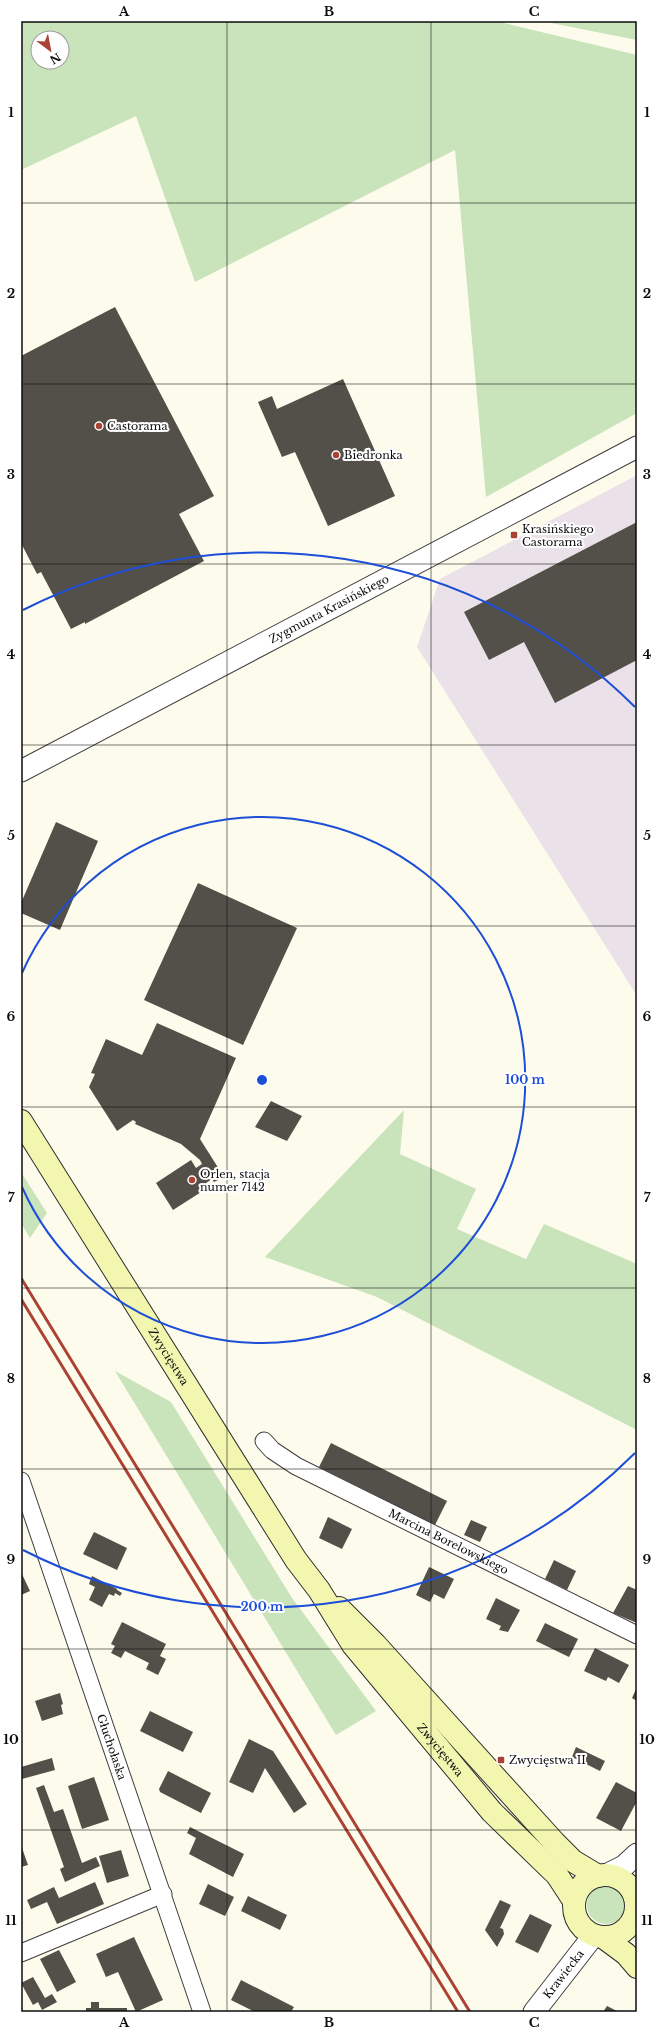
<svg xmlns="http://www.w3.org/2000/svg" width="658" height="2033" font-family="'Libre Baskerville',serif">
  <style>
    .industrial { fill: #eae1e9 }
    .green { fill: #c9e3ba; fill-rule: evenodd }
    .building { fill: #534f49 }
    .lines { fill: none; stroke-linecap: round; stroke-linejoin: round }
    .minor-casing { stroke: #3f3f3f; stroke-width: 19 }
    .tertiary-casing { stroke: #3f3f3f; stroke-width: 23 }
    .secondary-casing { stroke: #2e2e2e; stroke-width: 24 }
    .minor { stroke: #fff; stroke-width: 17 }
    .tertiary { stroke: #fff; stroke-width: 21 }
    .secondary { stroke: #f2f6af; stroke-width: 22 }
    .rail { stroke: #ab4234; stroke-width: 3 }
    .grid { fill: none; stroke: #0c0c0c; stroke-width: 1; stroke-opacity: 0.55 }
    .ring { fill: none; stroke: #1d4ed8; stroke-width: 2 }
    .poi-dot { fill: #ab4234; stroke: #fff; stroke-width: 1.5 }
    .labels { text-anchor: middle; dominant-baseline: central; stroke-width: 4; stroke-linejoin: round; paint-order: stroke }
    .poi-label { font-size: 11px; fill: #0c0c0c; stroke: #fff; text-anchor: start }
    .street-label { font-size: 11px; fill: #0c0c0c; stroke: #fff }
    .centre { fill: #1d4ed8; stroke: #fff; stroke-width: 2 }
    .ring-label { font-size: 12px; text-anchor: middle; font-weight: bold; fill: #1d4ed8; stroke: #fff; stroke-width: 4; stroke-linejoin: round; paint-order: stroke }
    .neatline { fill: none; stroke: #0c0c0c; stroke-width: 1.5 }
    .grid-label { font-size: 13px; text-anchor: middle; font-weight: bold; fill: #0c0c0c }
  </style>
  <rect width="100%" height="100%" fill="#fdfcec"/>
  <path class="industrial" d="M637,475V996L417,647L440,579Z"/>
  <path class="green" d="M21,21H495L637,55V413L486,497L455,150L195,282L136,116L21,170ZM38,38H62V62H38Z
    M553,21H637V40L551,23Z
    M404,1110L400,1154L476,1189L457,1229L526,1259L544,1224L637,1264V1430L377,1297L265,1257Z
    M21,1172L47,1213L30,1238L21,1223Z
    M115,1371L171,1402L292,1598L376,1711L336,1735Z
    M587 1905a19 19 0 1 1 38 0a19 19 0 1 1-38 0Z"/>
  <path class="building" d="M115,307L214,496L179,514L204,561L85,624V622L71,629L41,572L37,574L21,543V356Z
    M343,379L395,496L328,526L295,452L282,457L258,402L272,396L277,409Z
    M637,522V660L555,703L524,642L489,660L464,612Z
    M56,822L98,841L60,930L21,913V903Z
    M198,883L297,928L243,1045L144,1000Z
    M157,1023L236,1058L200,1139L224,1177L214,1182L212,1179L206,1183L209,1187L173,1210L156,1183L191,1160L196,1168L202,1164L200,1160L181,1144L135,1124L136,1122L133,1120L117,1131L89,1087L95,1074L91,1073L106,1039L142,1055Z
    M271,1101L302,1116L287,1141L255,1127Z
    M331,1443L447,1501L435,1525L319,1467Z
    M328,1517L352,1529L342,1549L319,1538Z
    M471,1520L487,1527L480,1542L464,1535Z
    M94,1532L127,1548L117,1570L83,1554Z
    M554,1560L576,1571L567,1590L545,1579Z
    M429,1567L454,1579L444,1599L434,1594L430,1602L416,1595Z
    M21,1572L30,1591L21,1595Z
    M92,1576L117,1589V1590L122,1593L120,1596L115,1593L114,1596L109,1594L102,1607L89,1600L95,1587L89,1584Z
    M628,1586L637,1590V1623L613,1613Z
    M496,1598L520,1610L508,1632L499,1630L501,1626L486,1619Z
    M122,1622L166,1644L160,1656L166,1659L158,1675L146,1669L149,1663L125,1651L121,1658L111,1653L115,1646L111,1644Z
    M545,1623L578,1639L569,1657L536,1641Z
    M595,1648L629,1665L619,1683L608,1677L606,1681L584,1671Z
    M637,1687V1701L632,1698Z
    M60,1693L63,1704L61,1705L63,1714L42,1721L35,1701Z
    M150,1711L193,1732L183,1752L140,1731Z
    M249,1739L273,1751L307,1804L294,1813L265,1768L253,1793L229,1782Z
    M576,1747L605,1761L600,1771L572,1757Z
    M52,1758L55,1770L22,1779L21,1767Z
    M168,1771L211,1793L201,1813L160,1792L159,1789Z
    M94,1777L109,1820L82,1829L68,1786Z
    M616,1782L637,1793V1801L621,1831L596,1818Z
    M44,1785L54,1812L63,1809L82,1863L96,1857L100,1866L65,1882L60,1869L64,1867L36,1788Z
    M190,1827L244,1854L233,1877L189,1854L196,1838L187,1833Z
    M22,1848L28,1865L21,1867V1849Z
    M121,1850L129,1876L107,1883L99,1856Z
    M95,1882L104,1904L57,1924L47,1902L31,1909L27,1900L54,1887L59,1898Z
    M208,1884L234,1897L225,1916L199,1904Z
    M248,1896L287,1915L280,1930L241,1911Z
    M500,1900L511,1905L500,1928L503,1929L504,1934L497,1947L485,1930Z
    M530,1914L552,1925L538,1953L515,1942Z
    M134,1937L163,2000L136,2012L118,1972L106,1977L96,1954Z
    M59,1950L76,1982L57,1992L40,1959Z
    M33,1977L45,1998L52,1994L57,2002L42,2010L38,2002L33,2005L21,1983Z
    M241,1980L294,2007L291,2012H255L231,2000Z
    M91,2002H99V2008H127V2012H86V2008H91Z
    M607,2006L619,2012H603Z"/>
  <g class="lines">
    <defs>
      <g id="minor">
        <path id="s1" d="M264,1441L272,1450L296,1466L637,1635"/>
        <path id="s2" d="M21,1481L202,2012"/>
        <path d="M21,1953L163,1894"/>
      </g>
      <g id="tertiary">
        <path id="s3" d="M21,771L637,447"/>
        <path d="M606,1875L624,1866L637,1854"/>
        <path d="M634,1896L637,1889"/>
        <path id="s4" d="M534,2012L594,1935"/>
      </g>
      <g id="secondary">
        <path id="s5" d="M21,1121L296,1560L319,1590L353,1645L368,1663L492,1812L557,1875L574,1901"/>
        <path d="M339,1608L375,1644L554,1842L573,1861L598,1876"/>
        <circle cx="605" cy="1906" r="31"/>
        <path d="M603,1937L626,1954L637,1967"/>
      </g>
    </defs>
    <use href="#minor" class="minor-casing"/>
    <use href="#tertiary" class="tertiary-casing"/>
    <use href="#secondary" class="secondary-casing"/>
    <use href="#minor" class="minor"/>
    <use href="#tertiary" class="tertiary"/>
    <use href="#secondary" class="secondary"/>
    <path class="rail" d="M21,1278L470,2012
      M21,1299L458,2012"/>
  </g>
  <path class="grid" d="M227,21V2012M431,21V2012M21,203H637M21,384H637M21,564H637M21,745H637M21,926H637M21,1107H637M21,1288H637M21,1469H637M21,1649H637M21,1830H637"/>
  <g class="ring">
    <path d="M22 973A263 263 0 1 1 22 1187"/>
    <path d="M635 1453A527 527 0 0 1 23 1550M23 610A527 527 0 0 1 635 707"/>
  </g>
  <g class="poi-dot">
    <circle cx="99" cy="426" r="4"/>
    <circle cx="336" cy="455" r="4"/>
    <rect x="510" y="531" width="8" height="8" rx="2"/>
    <circle cx="192" cy="1180" r="4"/>
    <rect x="497" y="1756" width="8" height="8" rx="2"/>
  </g>
  <g class="labels">
    <g class="poi-label">
      <text x="107" y="426">Castorama</text>
      <text x="344" y="455">Biedronka</text>
      <text x="522" y="529">Krasińskiego<tspan x="522" dy="13">Castorama</tspan></text>
      <text x="200" y="1174">Orlen, stacja<tspan x="200" dy="13">numer 7142</tspan></text>
      <text x="509" y="1760">Zwycięstwa II</text>
    </g>
    <g class="street-label">
      <text stroke="none"><textPath href="#s3" startOffset="348">Zygmunta Krasińskiego</textPath></text>
      <text stroke="none"><textPath href="#s5" startOffset="278">Zwycięstwa</textPath></text>
      <text stroke="none"><textPath href="#s1" startOffset="211">Marcina Borelowskiego</textPath></text>
      <text stroke="none"><textPath href="#s2" startOffset="281">Głuchołaska</textPath></text>
      <text stroke="none"><textPath href="#s5" startOffset="757">Zwycięstwa</textPath></text>
      <text stroke="none"><textPath href="#s4" startOffset="48">Krawiecka</textPath></text>
    </g>
  </g>
  <circle cx="262" cy="1080" r="6" class="centre"/>
  <g class="ring-label">
    <text x="525" y="1084">100 m</text>
    <text x="262" y="1611">200 m</text>
  </g>
  <rect width="658" height="2033" fill="none" stroke="#ffffff" stroke-width="44"/>
  <g transform="translate(50 50) rotate(148)"><circle r="19" fill="#ffffff" stroke="#9e9e9e"/>
  <path d="M0-3L7 15L0 10L-7 15Z" fill="#ab4234"/>
  <text y="-6" font-size="11" font-weight="bold" text-anchor="middle" fill="#0c0c0c">N</text>
  </g>
  <rect x="22" y="22" width="614" height="1989" class="neatline"/>
  <g class="grid-label">
    <text x="124" y="16">A</text>
    <text x="329" y="16">B</text>
    <text x="534" y="16">C</text>
    <text x="11" y="117">1</text>
    <text x="647" y="117">1</text>
    <text x="11" y="298">2</text>
    <text x="647" y="298">2</text>
    <text x="11" y="479">3</text>
    <text x="647" y="479">3</text>
    <text x="11" y="659">4</text>
    <text x="647" y="659">4</text>
    <text x="11" y="840">5</text>
    <text x="647" y="840">5</text>
    <text x="11" y="1021">6</text>
    <text x="647" y="1021">6</text>
    <text x="11" y="1202">7</text>
    <text x="647" y="1202">7</text>
    <text x="11" y="1383">8</text>
    <text x="647" y="1383">8</text>
    <text x="11" y="1564">9</text>
    <text x="647" y="1564">9</text>
    <text x="11" y="1744">10</text>
    <text x="647" y="1744">10</text>
    <text x="11" y="1925">11</text>
    <text x="647" y="1925">11</text>
    <text x="124" y="2027">A</text>
    <text x="329" y="2027">B</text>
    <text x="534" y="2027">C</text>
  </g>
</svg>
